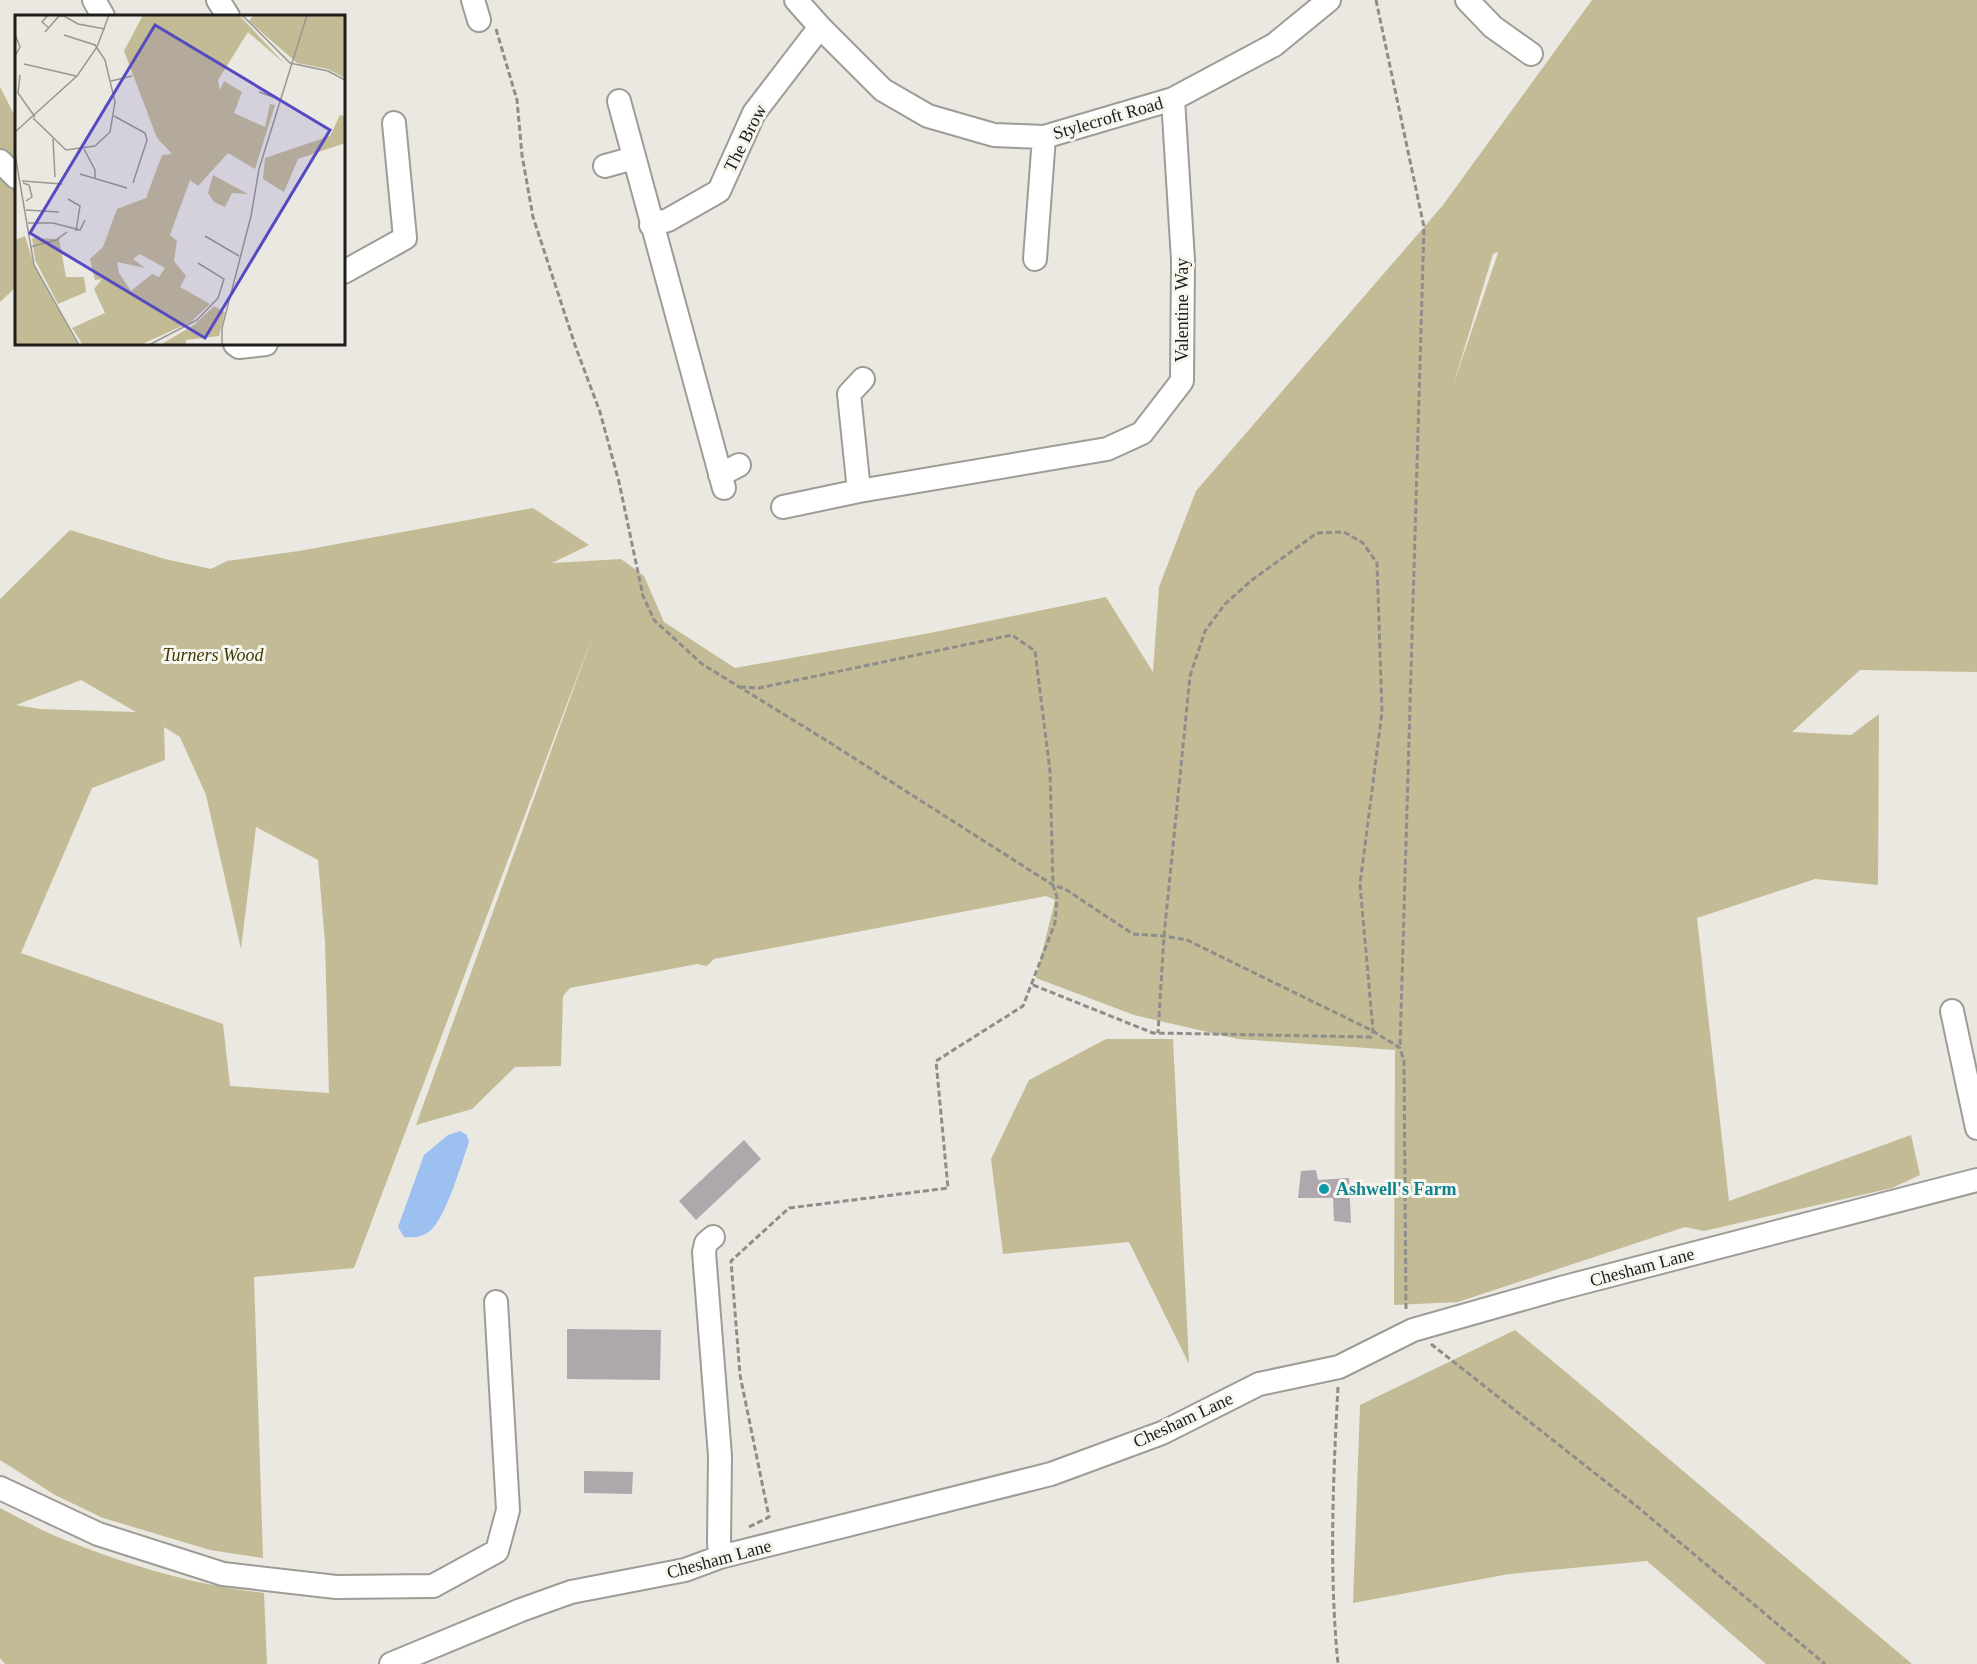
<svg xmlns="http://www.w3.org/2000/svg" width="1977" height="1664" font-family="'Times New Roman',serif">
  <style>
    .green { fill: #c3bb95; fill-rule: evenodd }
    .water { fill: #9cc0f0 }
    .building { fill: #aea8ac }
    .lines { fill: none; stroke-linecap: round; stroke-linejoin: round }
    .minor-casing { stroke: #9e9c96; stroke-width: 26 }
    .path { stroke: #8f8d89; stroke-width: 3; stroke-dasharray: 6 3; stroke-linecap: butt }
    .minor { stroke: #fff; stroke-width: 22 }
    .culture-dot { fill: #0f9aa8; stroke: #f7f6ee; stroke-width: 2 }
    .labels { text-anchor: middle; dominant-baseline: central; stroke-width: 6; stroke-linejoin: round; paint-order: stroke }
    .street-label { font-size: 18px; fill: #1d1d1b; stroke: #f7f6ee }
    .park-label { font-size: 18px; font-style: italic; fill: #413807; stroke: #f7f6ee }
    .culture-label { font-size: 18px; font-weight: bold; fill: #0d838f; stroke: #f7f6ee; text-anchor: start }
    .inset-road { fill: none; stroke: #989792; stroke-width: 1.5 }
    .view { fill: #554ac1; fill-opacity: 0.15; stroke: #554ac1; stroke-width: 3 }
    .inset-edge { fill: none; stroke: #1d1d1b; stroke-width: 3 }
  </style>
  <rect width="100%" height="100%" fill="#eae8e1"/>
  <path class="green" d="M1592,0H1977V672L1860,670L1792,732L1851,735L1879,714L1878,885L1815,879L1697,918L1729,1201L1911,1135L1920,1175L1892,1188L1704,1231L1685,1227L1458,1302L1394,1305L1395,1050L1238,1039L1134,1015L1036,978L1055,900L1046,896L714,959L707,966L697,964L570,988L563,996L561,1066L515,1067L472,1109L416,1125L594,632L354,1268L254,1277L263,1558L210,1550L103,1518L55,1495L0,1460V599L70,530L165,559L211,569L227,561L299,551L533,508L589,545L552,563L621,559L644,576L664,622L735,668L930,633L1106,597L1153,672L1159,587L1196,491L1443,205ZM1497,252L1498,253L1453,386L1493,254ZM81,680L136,712L40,709L16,705ZM164,727L180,737L206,795L241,949L256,827L318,860L325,942L329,1093L230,1086L223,1024L21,953L92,788L165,760Z
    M0,87L16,118V287L0,302Z
    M1106,1039H1173L1189,1364L1129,1242L1003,1254L991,1159L1029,1080Z
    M1515,1330L1561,1368L1912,1664H1766L1647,1561L1509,1574L1353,1603L1360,1405Z
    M0,1508C18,1517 35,1527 53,1535C120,1563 192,1585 264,1593L267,1664H5L0,1658Z"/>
  <path class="water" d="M460,1131L467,1135L469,1142C461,1164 447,1215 431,1230C423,1237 414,1238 404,1237L398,1227L424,1155L448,1135Z"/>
  <path class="building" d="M744,1140L761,1159L696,1220L679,1201Z
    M1316,1170L1318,1180L1349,1178L1351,1223L1334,1221L1333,1198H1298L1301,1171Z
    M567,1329L661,1330L660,1380L567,1379Z
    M584,1471L633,1472L632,1494L584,1493Z"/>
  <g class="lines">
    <defs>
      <path id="minor" d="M94,0L103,16
        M218,0L228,16
        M473,0L479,20
        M796,0L820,27L883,90L928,116L994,135L1044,137L1173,99L1274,45L1329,0
        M1467,0L1493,27L1531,54
        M619,101L724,488
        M0,161L16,177
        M605,166L634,158
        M651,225L668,220L719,191L754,113L820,27
        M1035,259L1044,137
        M344,272L405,238L394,123
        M235,344L239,347L266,344
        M720,475L739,465
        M859,491L849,394L863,379
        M783,507L859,491L1107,449L1142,433L1182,381L1183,260L1173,99
        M1952,1011L1977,1128
        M713,1237L706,1243L704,1252L720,1456L719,1542L720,1557
        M0,1488L98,1534L223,1574L336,1587L433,1586L497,1551L508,1510L496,1302
        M391,1664L521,1610L571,1592L685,1570L720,1557L1051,1474L1162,1433L1259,1384L1339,1367L1413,1330L1561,1288L1977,1180"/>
    </defs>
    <use href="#minor" class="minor-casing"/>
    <path class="path" d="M1376,0L1424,227L1400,1048
      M496,29L517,100L522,155L533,217L576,348L600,412L619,482L643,596L654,620L702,664L824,739L1053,885L1065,889L1133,934L1164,936L1187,940L1373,1031L1400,1048L1404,1061L1406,1310
      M740,687L759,688L1012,635L1035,651L1050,771L1053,885L1057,897L1055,923L1023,1006L936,1061L948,1188L789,1208L731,1261L740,1375L769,1517L749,1527
      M1033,985L1153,1033H1158L1371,1037L1373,1031L1360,884L1382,712L1377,563L1363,543L1344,532L1317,533L1252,580L1225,604L1205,631L1190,676L1164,936L1158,1033
      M1431,1344L1634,1504L1825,1664
      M1338,1387C1333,1479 1329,1572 1338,1664"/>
    <use href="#minor" class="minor"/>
  </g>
  <circle class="culture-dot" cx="1324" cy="1189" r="6"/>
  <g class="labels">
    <g class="street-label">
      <text transform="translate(1108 118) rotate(-16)">Stylecroft Road</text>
      <text transform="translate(745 138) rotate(-63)">The Brow</text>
      <text transform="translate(1182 310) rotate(-90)">Valentine Way</text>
      <text transform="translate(1642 1267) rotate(-15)">Chesham Lane</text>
      <text transform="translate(1183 1420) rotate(-25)">Chesham Lane</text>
      <text transform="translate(719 1559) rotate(-15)">Chesham Lane</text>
    </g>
    <g class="park-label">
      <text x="213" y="655">Turners Wood</text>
    </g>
    <g class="culture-label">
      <text x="1336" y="1189">Ashwell's Farm</text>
    </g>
  </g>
  <g transform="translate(15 15)">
    <rect width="330" height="330" fill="#eae8e1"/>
    <path d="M128,0H224L270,49L233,17L203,65L205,75L209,66L227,77L219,98L250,112L255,89L260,90L240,154L213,138L183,171L175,165L155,220L162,226L159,246L171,261L165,272L195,289L176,307L125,330H68L57,313L90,298L79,274L87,264L80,265L75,244L88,232L102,194L131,183L147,140L157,139L142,123L109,36ZM125,239L150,253L144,262L137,259L116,276L104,258L102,247L130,253L118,244ZM239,0H330V63L313,54L282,48L234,6ZM325,100L330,101V128L283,144L269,177L248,164L250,143L315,121ZM198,160L233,179L217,178L210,192L199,187L193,178ZM10,221L19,250L64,330H0V225ZM17,223L44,224L51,262H69L71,277L43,289L20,245ZM199,291L210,297L204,321L171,325V330H145L179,310Z" fill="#c3bb95" fill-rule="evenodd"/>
    <path class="inset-road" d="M33,0L27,7L34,13M227,0L275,48L313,56L330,65M30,17L44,1H49L63,9L90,14M0,19L5,32L0,41M9,49L61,61M5,60L3,78L20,102M96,66L117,61M244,77L264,84M99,101L130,118L132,125L118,168M18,103L51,135L80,131L95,117L100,87L90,45L80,30L49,20M0,117L62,61L82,32L94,0M38,124L40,162M69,134L80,155V164M0,139L19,250L64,330M65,159L112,173M7,166L47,169M8,168L14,170L17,182L11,186M53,184L65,191L61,216M11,195L44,197M13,208H38L65,215L70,205M190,221L224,241M15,232L41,225L52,217M134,330L182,305L203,283L209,264L183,248M207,330V313L236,201L244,154L292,0"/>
    <path class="view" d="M140,10L315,115L190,323L15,218Z"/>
    <rect width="330" height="330" class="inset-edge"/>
  </g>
</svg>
